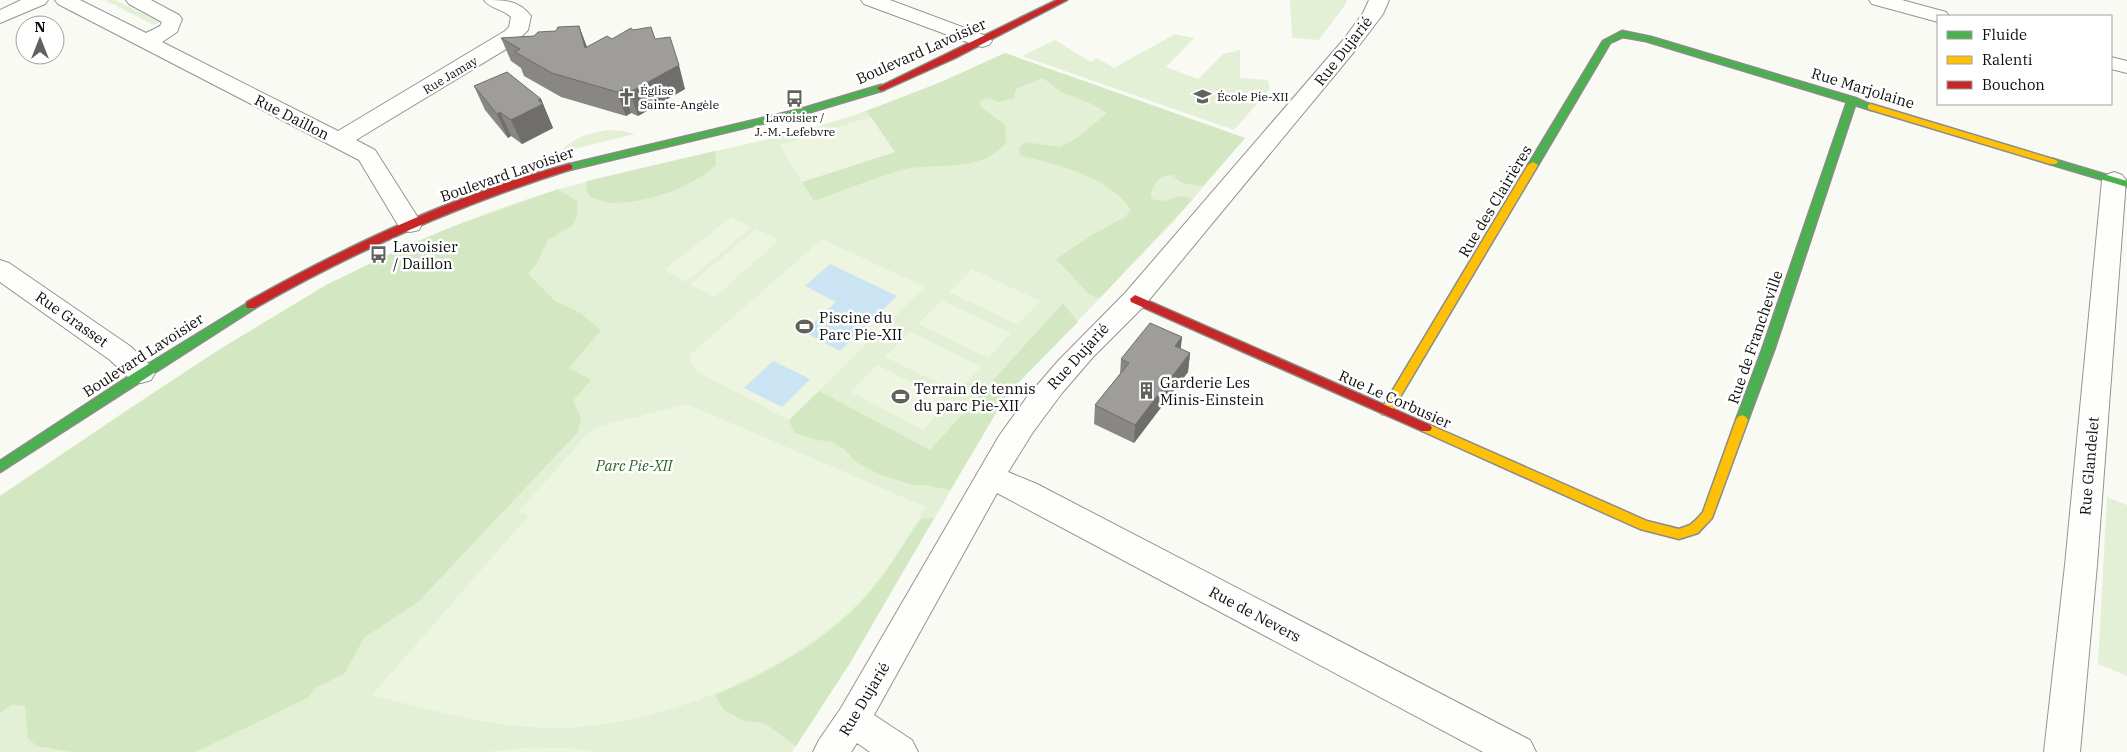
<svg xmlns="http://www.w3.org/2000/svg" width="2127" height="752" font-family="'IBM Plex Serif',serif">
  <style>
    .green { fill: #e3f0d5 }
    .forest { fill: #d4e7c3 }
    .pitch { fill: #edf4df }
    .water { fill: #cbe4f3 }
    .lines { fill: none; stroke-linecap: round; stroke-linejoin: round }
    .street-casing { stroke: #949492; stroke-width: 2 }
    .fast-casing { stroke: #8b8b88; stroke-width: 3 }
    .slow-casing { stroke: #8b8b88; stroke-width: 3 }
    .jam-casing { stroke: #8b8b88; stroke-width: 3 }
    .street { fill: #fefefd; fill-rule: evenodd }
    .fast { fill: #4caf50; fill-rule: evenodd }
    .slow { fill: #ffc107; fill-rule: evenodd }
    .jam { fill: #c62828; fill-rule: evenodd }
    .wall { fill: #888784 }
    .shaded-wall { fill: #6f6e6b }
    .building { fill: #9e9d99; stroke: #6f6e6b }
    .labels { text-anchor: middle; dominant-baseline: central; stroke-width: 5; stroke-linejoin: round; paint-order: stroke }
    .far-street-label { font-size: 12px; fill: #0e0e0e; stroke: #fff }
    .far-poi-label { font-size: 12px; fill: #0e0e0e; stroke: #fff; text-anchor: start }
    .street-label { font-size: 15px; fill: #0e0e0e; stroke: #fff }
    .poi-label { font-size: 15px; fill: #0e0e0e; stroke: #fff; text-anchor: start }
    .park-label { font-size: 15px; font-style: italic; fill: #2c6421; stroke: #fff }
  </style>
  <rect width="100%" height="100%" fill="#fafaf4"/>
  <path class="green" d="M105,0H115L160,22L154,25Z
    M1290,0H1347L1345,5L1319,40L1292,38Z
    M1175,34L1194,38L1166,67L1198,79L1223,54L1240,50V78L1268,80L1270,89L1234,130L1022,56L1055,40L1091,62L1097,58L1114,68Z
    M1005,53L1245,138L1174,221L1018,383L999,408L850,663L792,752H0V496C157,390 311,278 490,212C590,175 694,158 797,132C869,113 938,85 1005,53Z
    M608,130L624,131L635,134L561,152C572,137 591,133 608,130Z
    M2107,497L2127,505V676L2098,664Z"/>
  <path class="forest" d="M1005,53L1245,138L1203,186L1182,183L1172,175C1159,175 1155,182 1151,193L1152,199L1163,201L1180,196L1193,199L1100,298L1090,295L1056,259L1092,235L1125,217L1131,210C1110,177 1058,164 1021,156L1018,149L1025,142L1060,147L1077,138L1107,113L1092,104L1061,92L1043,78L1016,89L1014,98L999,102L987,98L980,101L981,107L1005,125L1006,142C979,176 934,160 898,171C869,180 842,191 814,201L802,182L895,152L866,111L941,82Z
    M715,151L716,165C691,188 647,203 612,203C605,203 597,199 590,197L586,188L587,181Z
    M558,189L578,202L577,216L572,226L548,240L537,263L528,274L555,301L579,312L601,330L569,368L591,380L573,401L581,417L578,432L418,602L364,638L344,674L317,687L307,698L196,752H72L37,746L28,739L25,706L12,705L0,713V496L217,351L326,285L406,246L452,227Z
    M1063,303L1078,322L1018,383L999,408L950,490L925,485H913L879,474L856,462L844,449L832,442L817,440L794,433L789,420L819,391L930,450Z
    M934,518L850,663L796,746L764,723L744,721L724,710L715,695C769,672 822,644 863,600C885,576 902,546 921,519Z"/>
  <path class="pitch" d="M871,117L895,152L802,182L780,145Z
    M731,217L752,227L686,282L664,270Z
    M756,229L779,240L715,297L690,284Z
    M822,239L925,287L789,420L696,371L690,361L691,354Z
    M972,269L1040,301L1018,325L949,292Z
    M941,300L1011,333L988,358L918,324Z
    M910,331L981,367L957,392L885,357Z
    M877,365L949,402L923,430L851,392Z
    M687,404L926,507C906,538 887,573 861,600C791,674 651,730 550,728C490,727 430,710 372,695L528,516L519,511L593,428Z
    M534,747L580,749L592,752H484Z"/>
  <path class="water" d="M830,264L897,296L840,351L804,332L836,302L805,286Z
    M773,361L810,379L782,407L744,388Z"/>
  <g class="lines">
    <defs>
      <path id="street" d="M21,0H48L45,4L0,23V10Z
        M55,0H80L146,33L160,26L162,22L129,4L126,0H151L179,15L182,19L177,32L162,42L338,131L505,31L509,27L511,17C503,9 490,9 484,0C504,0 519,0 531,16L528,30L513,45L356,140L375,150L422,224L419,230L410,232L401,230L359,160L58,4Z
        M861,0H890L989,37L992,41L989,45L982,47L975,45L864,4Z
        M1369,0H1389L1383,14L1358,47L1144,306L1093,357L1062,393L1033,432L1008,472L1037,484L1530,740L1536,752H1483L997,493L874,715L912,740L918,752H870L857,743L851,752H813L819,740L841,708L999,436L1027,397L1058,361L1126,292L1344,39L1363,13Z
        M1869,0H1902L1946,12L1949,16H1938V22L1872,4Z
        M2111,57L2127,61V73L2111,69Z
        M2114,172L2122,175L2126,180L2097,565L2080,752H2044L2065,565L2102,180L2106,175Z
        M0,260L9,263L130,346L151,366L155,373L151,380L141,383L131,380L110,360L0,282Z"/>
      <path id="fast" d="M1622,31L1651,37L1855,98L1876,107L1871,110L1855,105L1774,350L1748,420L1746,423H1738L1736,420L1762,350L1847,102L1646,41L1623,37L1610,43L1538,165L1536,167H1530L1528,165L1603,41Z
        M881,85L884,86V90L807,113L569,170L564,167L566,165L801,109Z
        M2053,159L2127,181V187L2050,164V160Z
        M251,301L256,305L255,308L0,472V461L134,373Z"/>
      <path id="slow" d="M1871,104L2056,160L2058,162L2056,164H2050L1868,109V105Z
        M1533,162L1538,165L1390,414H1382L1380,411L1382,408L1528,165Z
        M1742,415L1746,417L1748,420L1712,518L1698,533L1679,539L1640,529L1422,431L1420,428L1422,425H1430L1647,521L1679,529L1690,525L1697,519L1703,512L1736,420L1738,417Z"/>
      <path id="jam" d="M1057,0H1067L955,58L884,90L881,91L877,88Z
        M569,164L572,165V169C461,204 356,250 255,308H247L246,305L247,302C349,245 456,194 569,164Z
        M1135,295L1430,425L1432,428L1430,431H1422L1131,302L1130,299Z"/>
    </defs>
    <use href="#street" class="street-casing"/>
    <use href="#fast" class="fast-casing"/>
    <use href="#slow" class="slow-casing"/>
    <use href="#jam" class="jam-casing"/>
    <use href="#street" class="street"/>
    <use href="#fast" class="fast"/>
    <use href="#slow" class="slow"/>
    <use href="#jam" class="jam"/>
  </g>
  <path class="wall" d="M579,26L587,47L612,39L633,30L655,39L685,89L638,116L631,113L626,116L561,97L524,76L521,68L511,61L501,38L534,36Z
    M474,86L541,99L553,128L522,144L511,136L508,138L485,110Z
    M1182,337L1180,349L1190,353L1188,372L1134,443L1094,424L1095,405L1120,374L1121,359Z"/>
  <path class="shaded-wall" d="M579,26L588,50L585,48Z
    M679,65L685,89L638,116L630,92Z
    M623,89L631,113L626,116L617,92Z
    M541,99L553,128L522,144L511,120Z
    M500,112L511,136L508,138L497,114Z
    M1182,337L1180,356L1175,346Z
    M1190,353L1188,372L1134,443L1135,425Z"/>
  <path class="building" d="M579,26L585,48L607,36L612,39L631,28L633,30L651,27L655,39L670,37L679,65L630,92L623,89L617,92L552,73L515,52L520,49L501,38L534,36L538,32L556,31L558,27Z
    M507,72L541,99L538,100L543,104L511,120L500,112L497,114L474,86Z
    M1150,323L1182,337L1175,346L1190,353L1135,425L1095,405L1129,363L1121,359Z"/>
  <defs>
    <symbol id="school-bare" viewBox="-9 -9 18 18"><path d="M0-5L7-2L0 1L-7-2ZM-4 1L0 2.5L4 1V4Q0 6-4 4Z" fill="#61615e" stroke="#fff" stroke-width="2.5" paint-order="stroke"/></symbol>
    <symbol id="church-bare" viewBox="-9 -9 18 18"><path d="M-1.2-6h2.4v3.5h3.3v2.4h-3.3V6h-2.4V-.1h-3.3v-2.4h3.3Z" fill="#61615e" stroke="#fff" stroke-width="2.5" paint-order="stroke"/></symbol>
    <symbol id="bus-bare" viewBox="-9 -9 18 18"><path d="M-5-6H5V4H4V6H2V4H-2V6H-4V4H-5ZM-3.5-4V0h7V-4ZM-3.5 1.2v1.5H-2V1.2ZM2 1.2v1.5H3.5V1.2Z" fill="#61615e" stroke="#fff" stroke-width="2.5" paint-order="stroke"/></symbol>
    <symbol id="stadium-bare" viewBox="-9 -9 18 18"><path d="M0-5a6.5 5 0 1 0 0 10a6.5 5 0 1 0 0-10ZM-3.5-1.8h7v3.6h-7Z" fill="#61615e" stroke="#fff" stroke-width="2.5" paint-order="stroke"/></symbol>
    <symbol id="building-bare" viewBox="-9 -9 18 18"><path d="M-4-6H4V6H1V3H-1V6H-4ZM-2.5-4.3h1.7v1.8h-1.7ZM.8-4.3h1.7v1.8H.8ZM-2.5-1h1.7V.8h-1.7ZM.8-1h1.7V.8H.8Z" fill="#61615e" stroke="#fff" stroke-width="2.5" paint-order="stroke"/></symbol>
  </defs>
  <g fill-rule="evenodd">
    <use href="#school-bare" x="1190" y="84" width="25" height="25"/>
    <use href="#church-bare" x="614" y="84" width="25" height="25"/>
    <use href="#bus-bare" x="782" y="86" width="25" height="25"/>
    <use href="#bus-bare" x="366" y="242" width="25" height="25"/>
    <use href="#stadium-bare" x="792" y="314" width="25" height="25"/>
    <use href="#building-bare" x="1134" y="378" width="25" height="25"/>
    <use href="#stadium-bare" x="888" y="384" width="25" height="25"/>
  </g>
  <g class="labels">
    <g class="far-street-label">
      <text transform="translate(450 75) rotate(-31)">Rue Jamay</text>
    </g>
    <g class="far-poi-label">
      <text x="640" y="90">Église<tspan x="640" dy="14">Sainte-Angèle</tspan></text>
      <text x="1217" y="96">École Pie-XII</text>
      <text x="795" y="117" text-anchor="middle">Lavoisier /<tspan x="795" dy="14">J.-M.-Lefebvre</tspan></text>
    </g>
    <g class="street-label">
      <text transform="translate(921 51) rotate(-24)">Boulevard Lavoisier</text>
      <text transform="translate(1343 51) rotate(-52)">Rue Dujarié</text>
      <text transform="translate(1863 88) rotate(17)">Rue Marjolaine</text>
      <text transform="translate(292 117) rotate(27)">Rue Daillon</text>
      <text transform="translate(507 174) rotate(-19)">Boulevard Lavoisier</text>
      <text transform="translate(1495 201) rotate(-59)">Rue des Clairières</text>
      <text transform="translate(72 319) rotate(35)">Rue Grasset</text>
      <text transform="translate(1755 337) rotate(-71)">Rue de Francheville</text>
      <text transform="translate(143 355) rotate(-33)">Boulevard Lavoisier</text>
      <text transform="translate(1078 356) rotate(-48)">Rue Dujarié</text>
      <text transform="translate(1395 399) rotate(24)">Rue Le Corbusier</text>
      <text transform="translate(2089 466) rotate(-85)">Rue Glandelet</text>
      <text transform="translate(1255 614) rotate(28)">Rue de Nevers</text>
      <text transform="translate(864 699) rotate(-59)">Rue Dujarié</text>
    </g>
    <g class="poi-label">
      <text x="393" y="246">Lavoisier<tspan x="393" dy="17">/ Daillon</tspan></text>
      <text x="819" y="317">Piscine du<tspan x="819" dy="17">Parc Pie-XII</tspan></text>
      <text x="1160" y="382">Garderie Les<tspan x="1160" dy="17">Minis-Einstein</tspan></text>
      <text x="914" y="388">Terrain de tennis<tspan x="914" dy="17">du parc Pie-XII</tspan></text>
    </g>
    <g class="park-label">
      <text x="634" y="465">Parc Pie-XII</text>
    </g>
  </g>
  <rect x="1937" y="15" width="175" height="90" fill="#ffffff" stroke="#9f9f9f"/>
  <rect x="1947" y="31" width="25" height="8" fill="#4caf50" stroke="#9f9f9f"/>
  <text x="1982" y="40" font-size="15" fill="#0e0e0e">Fluide</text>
  <rect x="1947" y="56" width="25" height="8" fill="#ffc107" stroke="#9f9f9f"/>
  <text x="1982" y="65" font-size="15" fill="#0e0e0e">Ralenti</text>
  <rect x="1947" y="81" width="25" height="8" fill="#c62828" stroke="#9f9f9f"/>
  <text x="1982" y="90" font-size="15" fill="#0e0e0e">Bouchon</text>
  <g transform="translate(40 40)"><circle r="24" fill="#ffffff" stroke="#9f9f9f"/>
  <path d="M0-4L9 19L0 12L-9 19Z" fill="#61615e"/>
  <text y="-8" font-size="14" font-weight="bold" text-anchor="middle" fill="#0e0e0e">N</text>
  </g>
</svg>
